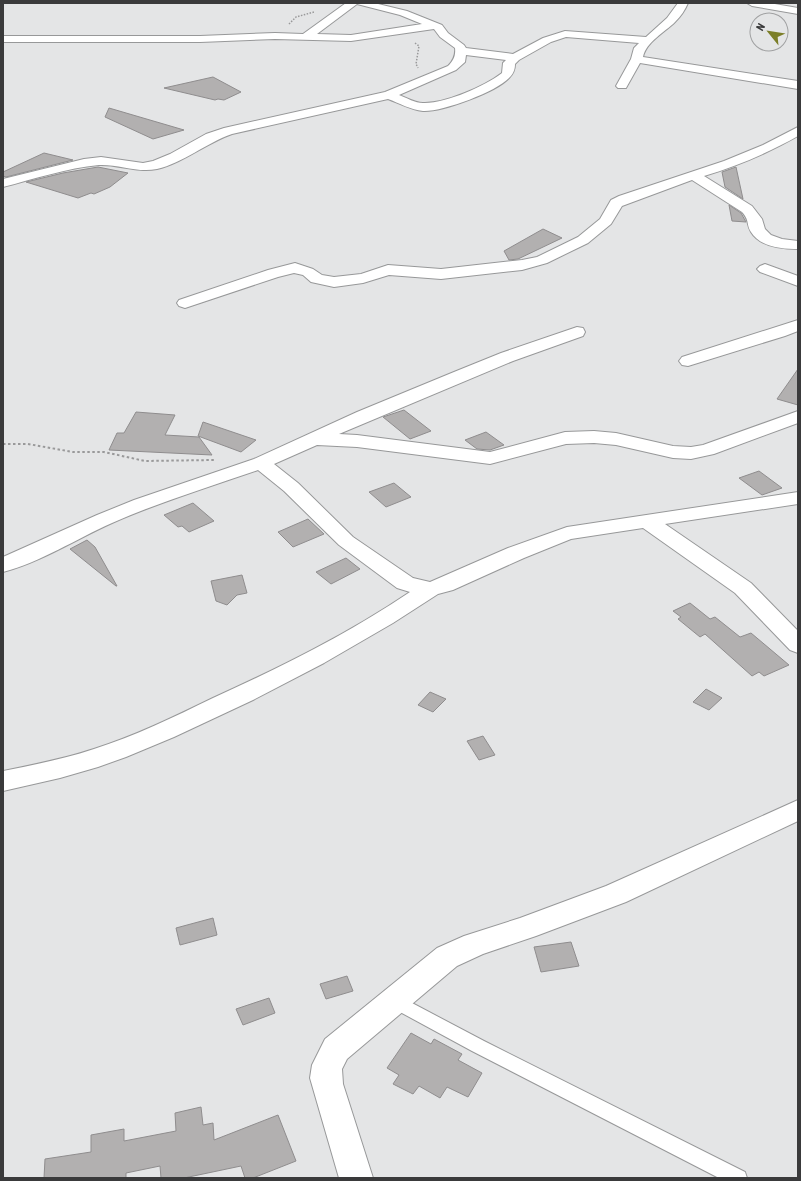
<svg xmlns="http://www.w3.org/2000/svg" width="801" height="1181" font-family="'Asap Condensed',sans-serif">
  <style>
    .building { fill: #b2b0b0; stroke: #8f8d8e }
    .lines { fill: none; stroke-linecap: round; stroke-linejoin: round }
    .service-casing { stroke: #979899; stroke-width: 2 }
    .minor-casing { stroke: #979899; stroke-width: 2 }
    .path-far1 { stroke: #99999a; stroke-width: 1.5; stroke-dasharray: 1.5 1.5; stroke-linecap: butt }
    .path { stroke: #99999a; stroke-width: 2; stroke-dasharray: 2.5 2.5; stroke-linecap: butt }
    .service { fill: #fff; fill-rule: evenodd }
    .minor { fill: #fff; fill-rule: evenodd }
  </style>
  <rect width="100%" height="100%" fill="#e4e5e6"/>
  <path class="building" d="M213,77L241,92L224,100L218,99L215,100L164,88Z
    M109,108L184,130L153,139L105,117Z
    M44,153L73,160L6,177L3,176V172Z
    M98,167L128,173L110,187L94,194L91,193L78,198L26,182L63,173Z
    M736,167L743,199L725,187L722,172Z
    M729,205L741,213L746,222L732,221Z
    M543,229L562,238L518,259L509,260L504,251Z
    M798,369V405L777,399Z
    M404,410L431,431L410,439L383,417Z
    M136,412L175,415L165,435L199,437L212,455L109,450L117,433H124Z
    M203,422L256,440L241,452L198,436Z
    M486,432L504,445L490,450L477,449L465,440Z
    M759,471L782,488L762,495L739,478Z
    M394,483L411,497L386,507L369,492Z
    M193,503L214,521L189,532L182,526L178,527L164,515Z
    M308,519L324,534L293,547L278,532Z
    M87,540L95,547L117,586H116L70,549Z
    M346,558L360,569L331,584L316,572Z
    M242,575L247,593L237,595L227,605L216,601L211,581Z
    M690,603L710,619L715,617L740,637L751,633L789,665L764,676L759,672L752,676L705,634L700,637L678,619L681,617L673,611Z
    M706,689L722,698L709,710L693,702Z
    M430,692L446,699L433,712L418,705Z
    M483,736L495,755L479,760L467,741Z
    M213,918L217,935L180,945L176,928Z
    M571,942L579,966L541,972L534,947Z
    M347,976L353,991L326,999L320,984Z
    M269,998L275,1013L243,1025L236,1009Z
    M411,1033L431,1044L434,1039L462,1054L458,1060L482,1073L468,1097L447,1087L440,1098L419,1086L413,1094L393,1084L399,1075L387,1068Z
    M201,1107L203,1125L213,1123L214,1140L278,1115L296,1161L253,1178H245L241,1166L184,1178H161L160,1166L126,1173V1178H44L45,1159L91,1152V1135L124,1129V1141L176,1131L175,1113Z"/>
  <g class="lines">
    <defs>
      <path id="service" d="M395,994L484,1041L745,1172L747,1178H719L472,1051L389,1006L387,1001L389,996Z"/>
      <path id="minor" d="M346,3H374L407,11L442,25L448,33L464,45L466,48L513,54L543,38L565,31L646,37L667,18L678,3H688C685,10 681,16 675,22C665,32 646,42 643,57L798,81V89L640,63L626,88H618L616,86L631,59L634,48L639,43L566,37L551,42L519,60L515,64C515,70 513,74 509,78C496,92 442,112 423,111C411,110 399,103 388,99L232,134C206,143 183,163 157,169C137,173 118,164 99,165C67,168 34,179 3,187V179L84,159L101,157L143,163L153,161L170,154L206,134L224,128L385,92L448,66C453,61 456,56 455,48L440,37L434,29L351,41L275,39L200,42H3V36H200L275,33L303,34ZM357,4L400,15L422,24L351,35L317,34ZM466,55L506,60L503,63L502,73C485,86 445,104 423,103C415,103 407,98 399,95L456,70L465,62Z
        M747,3H769L798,8V14L752,6Z
        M798,127V136C768,153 737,166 704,176L752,206L762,219L765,229L771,235L782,239L798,241V249C782,249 760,247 751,232C746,224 750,221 742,212L692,180L622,206L611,224L588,243L547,263L522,270L441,279L389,275L363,283L334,287L311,282L303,275L294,273L278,277L185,308L179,306L177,303L179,300L268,270L295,263L313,269L322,275L334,277L361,274L388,265L441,269L522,260L537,257L578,237L600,219L611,200L619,196L724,161L763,145Z
        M765,264L798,276V286L760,272L757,269L760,266Z
        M798,320V331L785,336L688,366L682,365L679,361L682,357Z
        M577,327L583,328L585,332L583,336L513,361L339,434L357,435L490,452L565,432L594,431L616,433L673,446L691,447L703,445L798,411V423L714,454L691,459L673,458L616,445L594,443L566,444L490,464L357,447L317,445L274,464L298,483L353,537L413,578L430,582L508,548L567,527L798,492V504L665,524L751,583L798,631V653L790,650L735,593L643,528L571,539L524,558L453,590L438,594L393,623L324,663L253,700L174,737L126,757L98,767L60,778L3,791V771C33,765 64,759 94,749C135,736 174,717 213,698C281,667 348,634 410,592L397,588L339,545L284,491L258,470C209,487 159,502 112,523C76,539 41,562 3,572V557L97,515L134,500L254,459L357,412L454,372L501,353Z
        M798,800V821L626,902L536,936L483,954L457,966L347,1059L342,1069L343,1084L373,1178H339L310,1078L312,1065L325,1039L437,948L464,936L520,918L606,886Z"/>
    </defs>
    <use href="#service" class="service-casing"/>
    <use href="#minor" class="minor-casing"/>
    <path class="path-far1" d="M289,24L296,17L314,12
      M415,43L419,46L416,64L418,68"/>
    <path class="path" d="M3,444H28L73,452H104L145,461L215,460"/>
    <use href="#service" class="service"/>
    <use href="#minor" class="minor"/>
  </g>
  <rect width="801" height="1181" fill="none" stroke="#3a3a3b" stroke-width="8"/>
  <g transform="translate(769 32) rotate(300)"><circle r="19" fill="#e4e5e6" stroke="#a0a1a2"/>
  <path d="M0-3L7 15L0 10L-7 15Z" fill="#7b7e28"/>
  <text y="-6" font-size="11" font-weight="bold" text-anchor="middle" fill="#3a3a3b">N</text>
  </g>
</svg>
